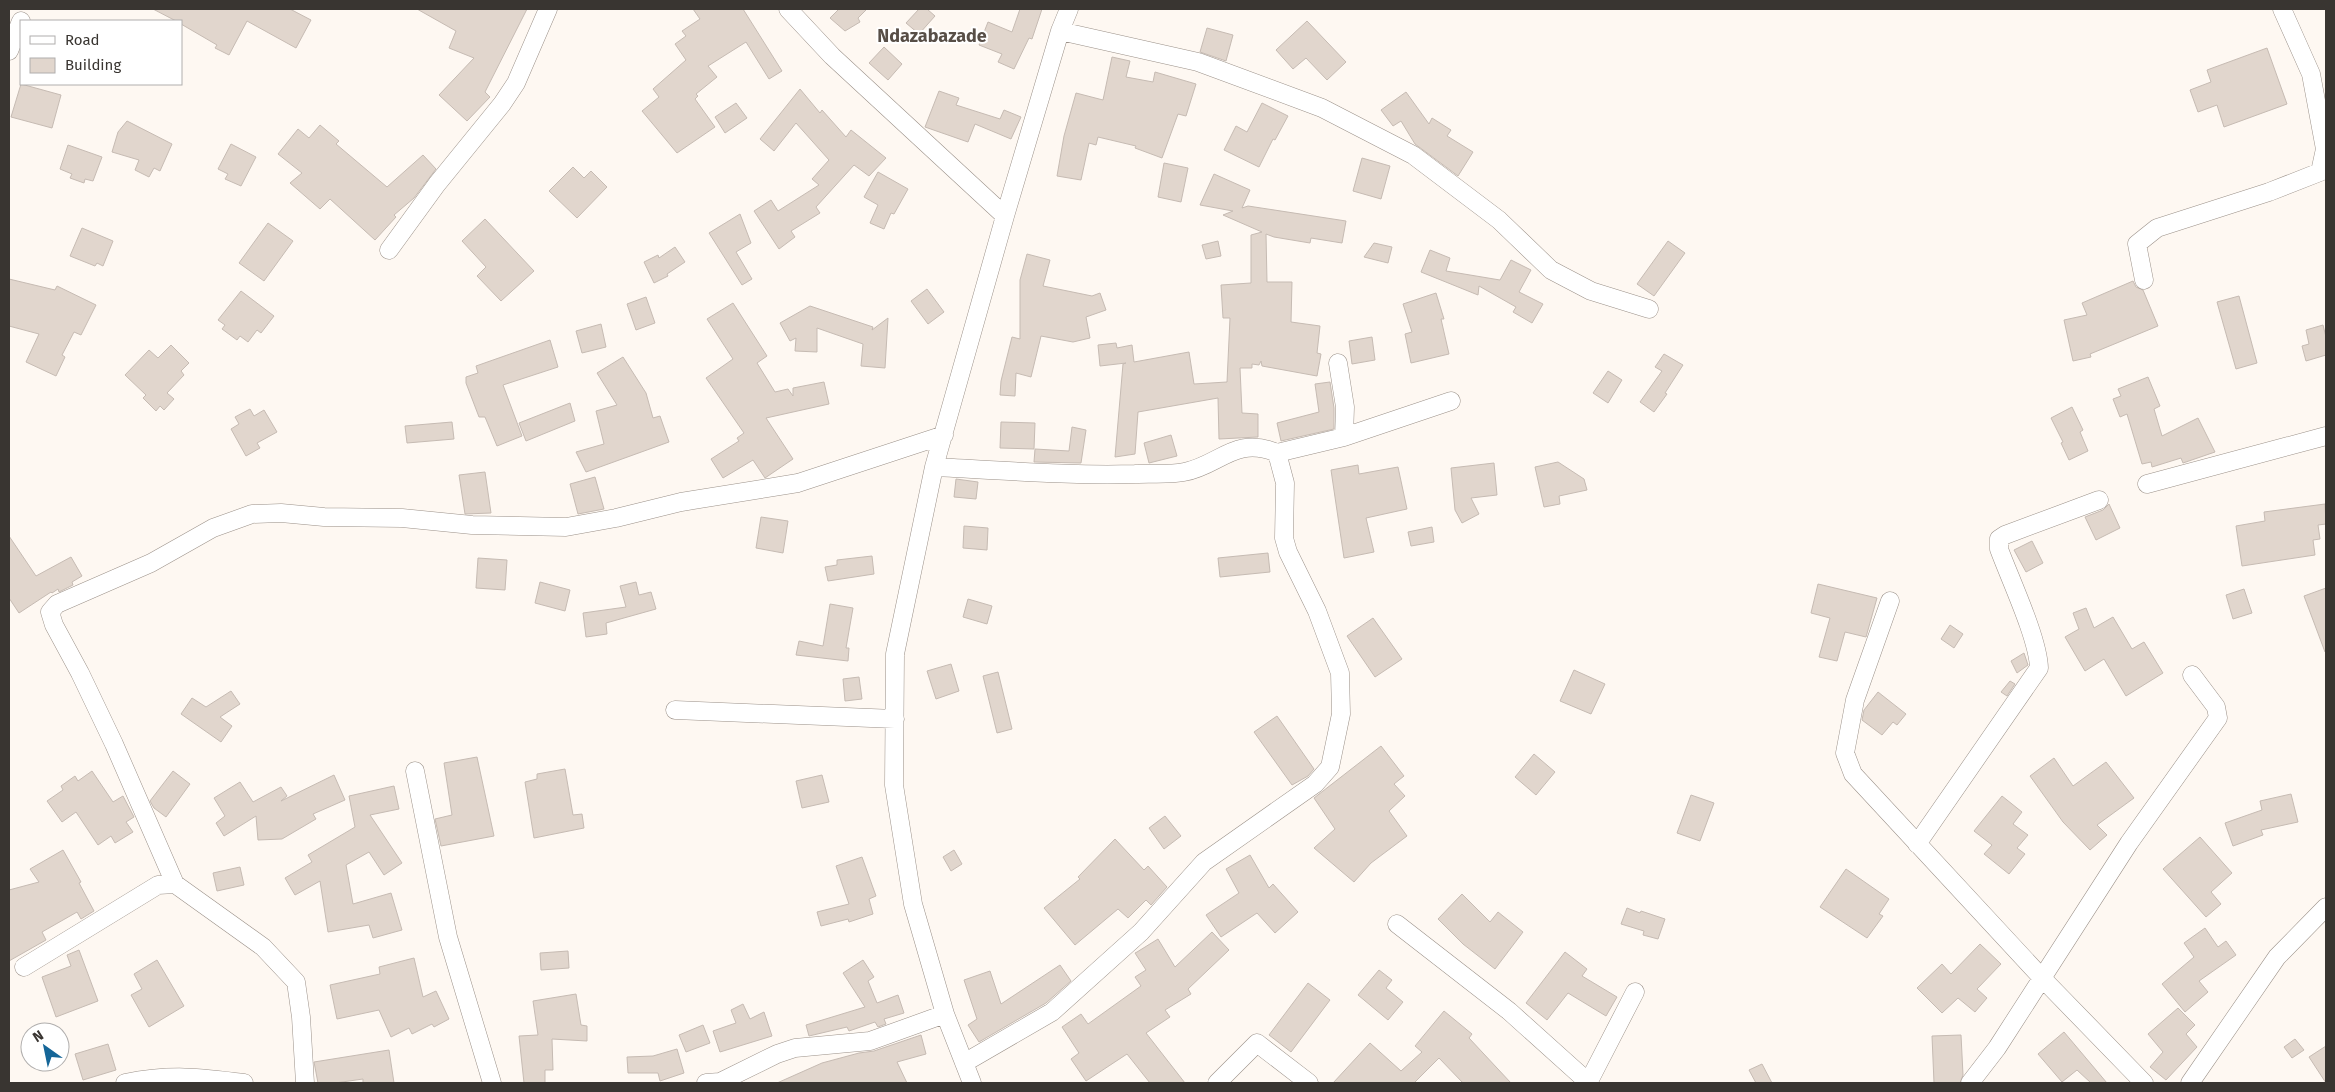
<svg xmlns="http://www.w3.org/2000/svg" width="2335" height="1092" font-family="'Fira Sans',sans-serif">
  <style>
    .building { fill: #e1d6cd; stroke: #c6bbb3 }
    .lines { fill: none; stroke-linecap: round; stroke-linejoin: round }
    .minor-casing { stroke: #9b9189; stroke-width: 19 }
    .minor { stroke: #fff; stroke-width: 18 }
    .labels { text-anchor: middle; dominant-baseline: central; stroke-width: 4; stroke-linejoin: round; paint-order: stroke }
    .quarter-label { font-size: 18px; font-weight: bold; fill: #574e47; stroke: #fff }
  </style>
  <rect width="100%" height="100%" fill="#fef8f2"/>
  <path class="building" d="M153,9H290L311,20L296,48L247,21L229,55L215,48L217,45L181,24V21H176Z
    M417,9H527L485,92L490,97L467,121L439,95L474,58L449,48L456,31Z
    M693,9H743L782,71L769,79L746,42L708,66L717,77L696,94L698,96L695,99L715,127L677,153L642,111L659,97L653,89L686,60L675,44L686,36L682,31L700,19Z
    M839,9H867L858,18L860,22L845,31L830,18Z
    M919,9H927L935,16L919,34L906,23Z
    M1020,9H1042L1032,39L1029,38L1014,69L998,62L1002,54L979,45L988,22L1012,32Z
    M1307,21L1346,62L1327,80L1306,58L1293,69L1276,50Z
    M1207,28L1233,35L1226,61L1200,52Z
    M884,47L902,64L888,80L869,63Z
    M2267,48L2287,104L2224,127L2217,105L2198,112L2190,90L2211,82L2207,70Z
    M1112,57L1130,61L1126,77L1153,82L1155,72L1196,84L1186,116L1178,114L1162,158L1135,148L1136,146L1098,137L1096,145L1089,143L1081,180L1057,176L1064,136L1076,93L1103,100Z
    M21,84L61,95L52,128L11,117Z
    M800,89L820,113L822,110L846,137L851,130L886,158L869,176L854,165L816,207L820,213L791,231L795,237L779,249L754,211L771,200L778,211L819,185L812,179L829,160L796,123L774,151L760,139Z
    M939,91L959,98L956,105L1000,119L1004,110L1021,117L1011,139L975,124L968,142L925,127Z
    M1406,92L1429,124L1432,118L1451,130L1447,136L1473,152L1458,176L1415,144L1401,121L1393,126L1381,110Z
    M736,103L747,118L725,133L715,117Z
    M1262,103L1288,116L1275,140L1273,139L1259,167L1224,150L1236,126L1247,132Z
    M127,121L172,144L160,171L154,168L149,177L135,170L139,160L112,152L118,132Z
    M320,125L339,141L336,144L387,187L423,155L436,169L414,198L394,215L396,217L375,240L330,199L320,209L290,183L302,173L278,154L298,129L309,138Z
    M231,144L256,157L241,186L225,179L228,174L218,169Z
    M68,145L102,157L93,181L85,179L84,183L70,178L72,174L60,169Z
    M1362,158L1390,166L1381,199L1353,191Z
    M1164,163L1188,168L1181,202L1158,197Z
    M573,167L584,178L591,171L607,187L577,218L549,191Z
    M878,172L908,189L894,214L891,213L884,229L870,223L878,205L864,197Z
    M1214,174L1250,190L1242,208L1248,206L1346,221L1342,243L1311,238L1310,243L1274,237L1266,234L1267,282H1292L1291,322L1320,326L1317,353L1321,354L1317,376L1262,366L1261,361L1259,365L1252,364V368H1240L1242,413L1258,414V437L1219,439L1218,398L1138,412L1135,454L1115,457L1123,364L1126,363L1100,366L1098,345L1116,343L1117,348L1132,345L1134,362L1189,352L1194,384L1227,382L1230,318H1223L1221,285L1251,283V235L1262,232L1223,215L1233,211L1200,205Z
    M740,214L751,243L736,252L752,279L742,285L709,233Z
    M485,219L534,271L501,301L477,276L486,267L462,241Z
    M268,223L293,241L264,281L239,263Z
    M82,228L113,241L103,266L97,263L95,266L70,256Z
    M1218,241L1221,256L1206,259L1202,245Z
    M1668,241L1685,253L1654,296L1637,284Z
    M1374,243L1392,247L1388,263L1364,257Z
    M675,247L685,262L667,274L668,276L654,283L644,262L658,255L659,258Z
    M1430,250L1450,258L1446,271L1500,280L1511,260L1531,270L1519,292L1543,304L1532,323L1513,312L1516,307L1479,286L1478,295L1421,272Z
    M1027,254L1050,260L1043,286L1092,296L1100,293L1106,310L1086,317L1090,338L1073,342L1041,336L1031,377L1016,373L1015,396L1000,395L1001,381L1012,337L1020,339V280Z
    M9,279L55,290L57,286L96,305L81,335L74,332L62,355L65,357L56,376L26,362L39,334L9,326Z
    M2133,281L2136,287L2143,290L2158,326L2090,354L2091,357L2073,361L2064,320L2087,315L2082,303Z
    M927,289L944,312L928,324L911,301Z
    M241,291L274,316L261,333L257,330L248,342L240,336L237,340L222,329L225,325L218,320Z
    M1436,293L1444,319H1441L1449,354L1411,363L1405,334L1412,332L1403,304Z
    M2239,296L2257,363L2236,369L2217,302Z
    M646,297L655,323L636,330L627,304Z
    M733,303L767,356L757,363L775,392L788,389L793,396V388L824,382L829,404L766,418L793,459L765,478L753,460L723,478L711,459L739,441L737,438L744,433L706,378L733,359L707,319Z
    M810,306L873,327L872,330L888,318L885,368L861,366L863,344L817,328V352L795,351L796,338L790,341L780,323Z
    M601,324L606,347L582,353L576,331Z
    M2323,325L2326,337V355L2306,361L2302,346L2309,344L2306,330Z
    M1372,337L1375,360L1352,364L1349,341Z
    M550,340L558,367L503,385L522,436L497,446L485,417H479L466,383V377L478,373L476,366Z
    M171,345L189,363L181,371L184,375L167,393L174,399L164,410L160,406L156,411L143,398L146,395L125,375L149,350L158,358Z
    M1664,354L1683,365L1665,393L1667,394L1654,412L1640,402L1662,371L1655,367Z
    M623,357L646,393L653,418L660,416L669,442L586,472L576,452L604,444L596,411L617,405L597,373Z
    M1608,371L1622,380L1608,403L1593,393Z
    M2148,377L2160,406L2154,409L2162,436L2198,418L2215,452L2183,463L2181,458L2152,467L2151,462L2142,464L2127,414L2120,417L2113,399L2121,396L2118,389Z
    M1330,382L1334,408V429L1281,441L1277,423L1319,412L1315,384Z
    M570,403L575,421L526,441L519,423Z
    M2072,407L2083,430L2080,432L2088,451L2069,460L2061,443L2063,442L2051,418Z
    M250,409L254,416L264,410L277,432L257,443L260,448L246,456L231,429L239,424L235,417Z
    M452,422L454,439L407,443L405,426Z
    M1001,422L1035,423L1034,449L1000,448Z
    M1072,427L1086,430L1081,463L1034,462L1035,449L1069,451Z
    M1171,435L1177,456L1149,463L1144,443Z
    M1558,462L1584,479L1587,490L1559,496L1560,504L1544,507L1535,467Z
    M1494,463L1497,495L1471,498L1479,514L1462,523L1455,510L1451,468Z
    M1358,465L1359,474L1398,467L1407,509L1366,518L1374,552L1344,558L1331,470Z
    M485,472L491,513L465,514L459,475Z
    M595,477L604,509L578,514L570,484Z
    M956,479L978,482L976,499L954,497Z
    M2109,504L2120,528L2096,540L2085,517L2103,510Z
    M2325,504L2326,524L2318,525L2320,539L2313,540L2315,555L2242,566L2236,526L2265,521L2264,512Z
    M761,517L788,521L783,553L756,548Z
    M964,526L988,528L987,550L963,548Z
    M1432,527L1434,542L1411,546L1408,532Z
    M9,536L36,576L71,557L82,576L72,582L73,585L59,592L58,589L52,593L51,592L19,613L9,598Z
    M2032,541L2043,563L2026,572L2014,550Z
    M1268,553L1270,572L1220,577L1218,558Z
    M872,556L874,574L828,581L825,567L837,565V560Z
    M478,558L507,560L505,590L476,588Z
    M540,582L570,590L565,611L535,603Z
    M636,582L639,595L651,592L656,609L606,623L607,634L586,637L583,613L626,607L620,586Z
    M1818,584L1877,598L1866,637L1845,632L1837,661L1819,657L1830,618L1811,613Z
    M2326,588V652H2325L2304,596Z
    M2244,589L2252,613L2233,619L2226,595Z
    M968,599L992,606L987,624L963,617Z
    M830,604L853,608L846,648H849L848,661L796,655L799,641L823,646Z
    M2086,608L2094,628L2113,617L2132,649L2144,642L2163,673L2126,696L2104,659L2085,671L2065,637L2079,629L2073,613Z
    M1373,618L1402,659L1375,677L1347,636Z
    M1950,625L1963,634L1954,648L1941,639Z
    M2024,653L2028,665L2017,673L2011,661Z
    M951,664L959,691L936,699L927,671Z
    M1574,670L1605,684L1591,714L1560,701Z
    M998,672L1012,729L997,733L983,676Z
    M859,677L862,699L845,701L843,679Z
    M2010,681L2015,684L2007,696L2001,692Z
    M231,691L240,704L220,717L232,726L221,742L181,714L192,698L206,707Z
    M1878,692L1906,714L1897,725L1893,722L1882,735L1862,720L1864,710Z
    M1277,716L1314,769L1308,776L1292,785L1254,732Z
    M1381,746L1404,776L1394,784L1405,796L1389,811L1407,836L1371,863L1354,882L1314,848L1335,829L1314,798Z
    M1534,754L1555,772L1536,795L1515,777Z
    M477,757L494,836L441,846L435,819L452,815L444,763Z
    M2054,758L2073,786L2106,762L2134,798L2097,825L2107,835L2090,850L2063,822L2030,776Z
    M565,769L573,815L582,814L584,828L534,838L525,782L537,779V774Z
    M92,771L113,802L123,796L134,817L126,822L133,832L115,843L111,836L98,845L76,812L62,822L47,801L63,790L61,786L75,776L78,781Z
    M173,771L190,784L166,817L154,808L150,801Z
    M334,775L345,800L313,814L316,819L282,839L258,840L256,816L224,836L216,823L225,816L214,798L240,782L253,802L281,787L287,796L281,801Z
    M822,775L829,802L802,808L796,781Z
    M394,786L399,809L370,815L402,863L384,875L369,852L346,865L353,904L391,893L402,930L373,938L369,925L328,932L320,881L295,895L285,878L312,862L308,855L355,827L349,796Z
    M2291,794L2298,822L2261,830L2263,835L2233,846L2225,823L2262,810L2260,801Z
    M1691,795L1714,803L1700,841L1677,833Z
    M2002,796L2022,812L2013,824L2028,835L2017,848L2025,854L2009,874L1984,854L1992,845L1974,831Z
    M1165,816L1181,836L1164,849L1149,828Z
    M2200,837L2232,873L2211,892L2221,904L2206,917L2163,869Z
    M1115,839L1144,870L1148,866L1167,887L1151,905L1146,900L1128,918L1118,909L1075,945L1044,908L1080,879L1078,877Z
    M63,850L81,882L79,883L94,911L81,919L77,912L42,932L46,940L9,961V890L39,882L30,869Z
    M954,850L962,864L951,871L943,857Z
    M1250,855L1269,888L1273,884L1298,912L1275,933L1257,913L1221,937L1206,915L1239,893L1226,869Z
    M862,857L876,896L869,899L873,914L849,922L848,919L821,926L817,912L849,904L836,866Z
    M240,867L244,885L217,891L213,873Z
    M1846,869L1889,899L1879,914L1883,916L1867,938L1820,907Z
    M1462,894L1490,922L1498,912L1523,932L1495,969L1463,944L1438,919Z
    M1627,908L1640,913L1641,911L1665,919L1658,939L1643,935L1644,931L1621,924Z
    M2205,928L2218,947L2226,941L2236,955L2199,981L2208,992L2185,1012L2162,984L2194,957L2184,943Z
    M1212,932L1229,950L1188,989L1191,994L1165,1010L1170,1017L1146,1033L1185,1083H1150L1127,1054L1086,1081L1071,1059L1079,1053L1062,1027L1081,1014L1088,1024L1141,986L1135,977L1146,970L1135,953L1137,952L1158,939L1175,967Z
    M1980,944L2001,964L1977,989L1987,998L1975,1012L1958,998L1942,1013L1917,988L1942,964L1951,974Z
    M79,950L98,1001L56,1017L42,977L71,966L67,955Z
    M568,951L569,968L541,970L540,953Z
    M1565,952L1587,969L1582,976L1617,997L1606,1016L1568,993L1547,1020L1526,1003Z
    M414,958L423,997L436,991L449,1019L434,1027L432,1024L412,1034L409,1028L391,1037L379,1010L337,1019L330,985L380,974L379,967Z
    M157,960L184,1006L149,1027L131,995L142,989L134,974Z
    M863,960L874,977L868,981L877,1003L898,995L904,1013L884,1019L886,1024L878,1027L875,1022L849,1031L847,1027L809,1036L806,1025L865,1007L843,973Z
    M1060,965L1071,981L1046,1003L979,1042L968,1025L977,1019L964,980L990,971L1001,1004Z
    M1379,970L1392,980L1386,988L1403,1002L1388,1020L1358,995Z
    M1308,983L1330,1000L1291,1052L1269,1035Z
    M576,994L581,1025L587,1026V1041L552,1039L553,1070H545V1083H524L519,1036L538,1035L533,1001Z
    M743,1004L750,1019L764,1012L772,1036L720,1052L713,1031L736,1023L731,1010Z
    M2178,1008L2195,1025L2186,1034L2197,1047L2166,1080L2150,1067L2163,1052L2148,1034Z
    M1444,1011L1472,1034L1469,1038L1511,1083H1463L1439,1058L1414,1083H1333L1370,1043L1401,1071L1422,1052L1415,1046Z
    M703,1025L710,1043L686,1052L679,1035Z
    M2064,1032L2107,1083H2091L2077,1070L2062,1082L2038,1054Z
    M921,1035L926,1054L897,1062L907,1083H777L822,1063L859,1053L874,1051Z
    M1961,1035L1963,1075L1960,1083H1934L1932,1036Z
    M2295,1039L2304,1050L2292,1058L2284,1047Z
    M108,1044L116,1070L83,1080L75,1054Z
    M2326,1046V1083L2309,1057Z
    M677,1049L684,1073L660,1081L658,1073H628L627,1057L653,1056Z
    M389,1050L394,1083H363V1079L335,1083H318L314,1062Z
    M1762,1064L1772,1083H1756L1749,1070Z"/>
  <g class="lines">
    <defs>
      <path id="minor" d="M788,9L832,56L1005,216
        M1060,31L1198,62L1322,108L1413,155L1499,220L1551,270L1591,291L1649,309
        M9,51L21,21
        M389,250L437,184L502,104L516,83L548,9
        M2144,280L2137,244L2157,228L2269,192L2320,172L2325,149L2311,74L2282,9
        M1338,363L1345,407L1344,437
        M1277,453L1344,437L1451,401
        M934,467C1001,470 1068,476 1135,474C1151,473 1169,475 1184,472C1219,466 1235,435 1277,453L1285,483L1284,538L1288,552L1317,611L1340,673L1341,714L1330,767L1315,784L1204,862L1141,932L1052,1012L964,1063
        M2147,484L2326,436
        M1890,601L1855,700L1845,753L1853,774L2042,978L2144,1083
        M675,710L895,719
        M415,771L448,937L492,1083
        M1917,844L2039,668C2038,638 2010,579 1999,549V539L2005,535L2099,500
        M1397,924L1509,1011L1588,1082
        M24,967L158,885L175,884
        M125,1083C169,1074 200,1077 244,1083
        M305,1083L301,1017L296,982L263,947L175,884L114,744L80,673L54,625L50,612L57,604L151,563L213,528L252,514L281,513L324,517L402,518L472,525L566,527L616,518L681,502L798,483L944,435
        M706,1083L720,1082L777,1054L795,1048L870,1041L945,1014
        M972,1083L945,1014L913,904L894,785L895,654L934,467L1005,216L1060,31L1069,9
        M1217,1083L1257,1043L1309,1083
        M1588,1083L1635,992
        M1970,1083L1997,1048L2129,843L2218,718L2216,707L2192,675
        M2190,1083L2277,957L2326,907"/>
    </defs>
    <use href="#minor" class="minor-casing"/>
    <use href="#minor" class="minor"/>
  </g>
  <g class="labels">
    <g class="quarter-label">
      <text x="932" y="36">Ndazabazade</text>
    </g>
  </g>
  <rect width="2335" height="1092" fill="none" stroke="#393531" stroke-width="20"/>
  <rect x="20" y="20" width="162" height="65" fill="#ffffff" stroke="#b0aead"/>
  <rect x="30" y="36" width="25" height="8" fill="#ffffff" stroke="#b0aead"/>
  <text x="65" y="45" font-size="15" fill="#393531">Road</text>
  <rect x="30" y="58" width="25" height="15" fill="#e1d6cd" stroke="#b0aead"/>
  <text x="65" y="70" font-size="15" fill="#393531">Building</text>
  <g transform="translate(45 1047) rotate(327)"><circle r="24" fill="#ffffff" stroke="#b0aead"/>
  <path d="M0-4L9 19L0 12L-9 19Z" fill="#156698"/>
  <text y="-8" font-size="14" font-weight="bold" text-anchor="middle" fill="#393531">N</text>
  </g>
</svg>
